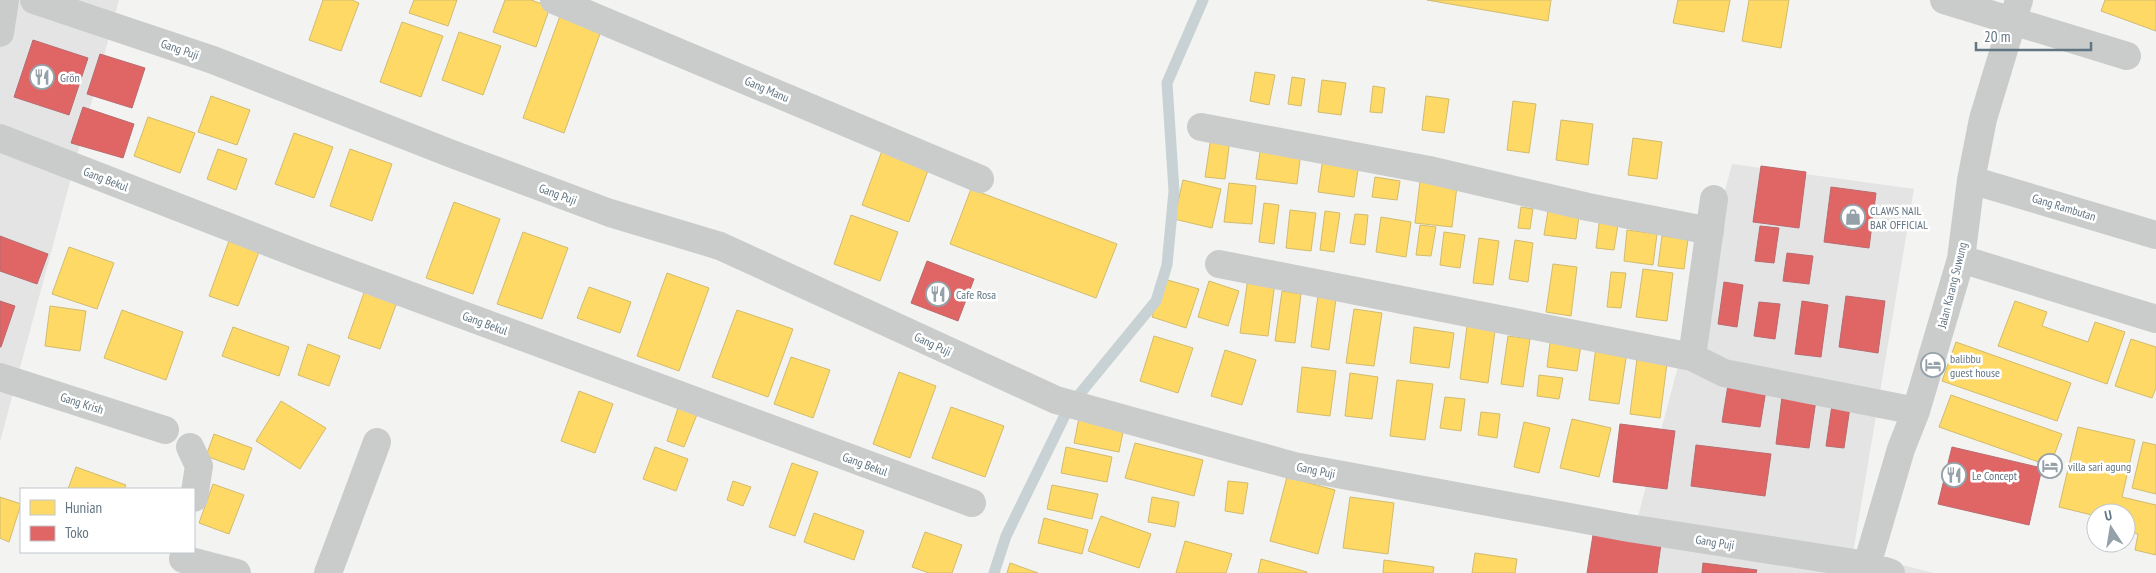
<svg xmlns="http://www.w3.org/2000/svg" width="2156" height="573" font-family="'PT Sans Narrow',sans-serif">
  <style>
    .built { fill: #e3e4e3 }
    .homes { fill: #ffd966; stroke: #d0bb6e }
    .shops { fill: #e06666; stroke: #ba6a6e }
    .lines { fill: none; stroke-linecap: round; stroke-linejoin: round }
    .stream { stroke: #c8d2d4; stroke-width: 11 }
    .minor { stroke: #cacccc; stroke-width: 28 }
    .labels { text-anchor: middle; dominant-baseline: central; stroke-width: 5; stroke-linejoin: round; paint-order: stroke }
    .street-label { font-size: 12px; fill: #627582; stroke: #fff }
    .poi-label { font-size: 12px; fill: #627582; stroke: #fff; text-anchor: start }
  </style>
  <rect width="100%" height="100%" fill="#f3f3f1"/>
  <path class="built" d="M0,0H119L0,442Z
    M1732,164L1914,189L1853,553L1934,573H1623Z"/>
  <path class="homes" d="M323,0H352L359,3L341,51L309,40Z
    M414,0H457L448,26L409,13Z
    M505,0H531L550,7L536,47L493,32Z
    M1427,0H1551L1548,21Z
    M1678,0H1730L1724,32L1673,23Z
    M1749,0H1789L1781,48L1742,41Z
    M2105,0H2156V31L2101,11Z
    M560,16L601,31L564,133L523,118Z
    M402,22L443,36L421,97L380,82Z
    M459,32L501,46L483,95L442,80Z
    M1255,72L1275,75L1269,105L1250,101Z
    M1292,77L1305,79L1301,106L1288,104Z
    M1322,80L1346,83L1341,115L1318,112Z
    M1373,86L1385,88L1382,113L1370,112Z
    M211,96L250,110L237,145L198,132Z
    M1426,96L1449,99L1444,133L1422,130Z
    M1513,101L1536,104L1529,153L1507,150Z
    M148,117L195,133L180,173L134,156Z
    M1561,120L1593,124L1588,165L1556,160Z
    M294,133L333,147L314,198L275,184Z
    M1211,137L1230,139L1225,179L1205,177Z
    M1633,138L1662,142L1657,179L1628,175Z
    M1261,146L1301,152L1297,184L1256,179Z
    M883,148L930,165L909,222L862,205Z
    M218,149L247,159L236,190L207,179Z
    M350,149L392,164L372,221L330,206Z
    M1323,158L1359,163L1354,197L1318,192Z
    M1421,173L1458,178L1452,227L1415,223Z
    M1375,177L1400,181L1397,200L1372,197Z
    M1183,180L1221,189L1212,228L1174,219Z
    M1229,183L1256,186L1252,224L1224,222Z
    M971,189L1117,244L1096,298L950,244Z
    M454,202L500,219L473,294L426,278Z
    M1264,203L1279,205L1274,244L1259,242Z
    M1549,205L1580,208L1576,239L1544,235Z
    M1521,207L1533,209L1530,229L1518,228Z
    M1290,210L1316,213L1311,251L1286,248Z
    M1325,211L1340,213L1334,252L1320,250Z
    M1355,214L1368,215L1365,245L1350,243Z
    M851,215L898,232L880,281L834,264Z
    M1600,216L1619,218L1614,250L1596,248Z
    M1381,217L1411,222L1406,257L1376,252Z
    M1420,225L1436,227L1431,256L1416,255Z
    M1627,230L1657,234L1653,265L1624,261Z
    M523,232L568,248L542,319L497,304Z
    M1444,232L1465,235L1460,268L1440,265Z
    M1662,236L1688,239L1684,269L1658,266Z
    M1479,238L1499,241L1493,285L1473,283Z
    M1515,240L1533,243L1528,282L1509,279Z
    M229,241L259,252L238,306L209,296Z
    M69,247L114,263L97,309L52,294Z
    M1553,264L1577,267L1571,316L1546,312Z
    M1643,269L1673,273L1667,321L1636,317Z
    M1611,272L1626,273L1621,308L1607,307Z
    M667,273L709,288L679,371L637,356Z
    M1248,278L1275,282L1268,336L1240,333Z
    M1164,279L1199,289L1186,328L1152,317Z
    M1209,281L1239,291L1228,326L1198,317Z
    M589,287L631,302L620,333L577,318Z
    M365,290L397,302L380,349L348,338Z
    M1282,291L1301,294L1295,343L1275,341Z
    M1318,296L1336,299L1329,350L1311,347Z
    M2015,301L2047,312L2042,326L2088,342L2095,322L2125,332L2107,384L1998,346Z
    M50,306L86,311L80,351L45,346Z
    M1354,309L1382,313L1374,366L1346,363Z
    M122,310L183,332L166,380L104,358Z
    M737,310L793,329L768,397L712,377Z
    M1468,319L1496,323L1488,383L1460,379Z
    M233,327L289,347L279,376L222,356Z
    M1414,327L1454,333L1449,368L1410,363Z
    M1551,335L1582,339L1577,371L1547,367Z
    M1154,336L1193,348L1178,393L1140,381Z
    M1508,336L1530,339L1523,387L1501,384Z
    M2131,339L2156,347V388L2152,398L2115,386Z
    M1956,342L2071,383L2057,421L1942,381Z
    M308,344L340,356L329,386L298,375Z
    M1596,347L1627,352L1619,404L1589,400Z
    M1225,350L1256,360L1242,405L1211,396Z
    M791,357L830,370L813,418L774,404Z
    M1637,359L1667,363L1660,418L1630,414Z
    M1302,367L1336,371L1330,416L1297,412Z
    M899,372L936,386L910,458L873,444Z
    M1350,373L1378,377L1372,419L1345,416Z
    M1539,375L1563,378L1559,399L1537,396Z
    M1397,380L1433,384L1425,440L1390,436Z
    M579,391L613,404L595,453L561,441Z
    M1951,395L2062,434L2050,466L1939,427Z
    M1445,397L1465,399L1461,431L1440,428Z
    M281,401L326,428L300,469L256,441Z
    M679,405L698,412L684,447L667,441Z
    M951,407L1004,426L985,477L932,458Z
    M1481,412L1500,414L1497,438L1478,435Z
    M1079,418L1124,427L1119,452L1074,443Z
    M1572,419L1611,428L1599,477L1560,468Z
    M1524,422L1550,428L1539,473L1514,467Z
    M2078,427L2135,440L2122,497L2156,505V555L2135,550L2138,534L2126,531V513H2096V516L2059,507Z
    M214,434L252,448L244,470L206,456Z
    M2143,442L2156,445V494L2132,488Z
    M1135,443L1203,460L1194,496L1125,478Z
    M655,447L688,459L676,491L643,479Z
    M1066,447L1112,457L1107,482L1061,473Z
    M792,463L818,472L795,536L769,527Z
    M76,467L126,485L124,489H68Z
    M1287,477L1335,490L1318,554L1270,541Z
    M733,481L751,487L743,506L727,500Z
    M1228,481L1248,483L1243,514L1225,511Z
    M213,484L244,495L229,534L199,523Z
    M1052,485L1098,494L1092,519L1047,509Z
    M0,497L21,504L9,542L0,538Z
    M1152,497L1179,502L1175,527L1148,522Z
    M1350,497L1394,503L1388,554L1343,548Z
    M814,513L864,531L854,560L804,542Z
    M1101,516L1151,534L1139,568L1088,551Z
    M1044,518L1088,530L1082,554L1038,543Z
    M925,532L962,545L952,573H929L912,567Z
    M1185,541L1232,554L1226,573H1176Z
    M1475,553L1517,559L1515,573H1472Z
    M1261,559L1307,572V573H1258Z
    M1384,560L1434,567L1433,573H1383Z
    M1010,563L1038,573H1007Z"/>
  <path class="shops" d="M33,40L88,58L69,115L14,97Z
    M100,54L145,68L132,108L87,94Z
    M83,107L134,124L123,158L71,143Z
    M1761,166L1806,172L1799,228L1753,222Z
    M1831,187L1876,193L1869,248L1824,242Z
    M1760,226L1779,228L1774,263L1755,261Z
    M0,236L48,254L37,284L0,271Z
    M1787,253L1813,256L1809,284L1783,281Z
    M927,261L974,279L958,321L911,303Z
    M1724,282L1743,285L1737,327L1718,324Z
    M1846,296L1885,301L1878,353L1839,347Z
    M0,301L15,306L1,347H0Z
    M1802,301L1828,305L1821,357L1795,354Z
    M1759,302L1780,304L1775,339L1754,336Z
    M1728,385L1766,390L1760,427L1722,422Z
    M1783,389L1817,393L1809,448L1776,444Z
    M1832,405L1850,407L1844,448L1826,446Z
    M1620,424L1675,431L1667,489L1613,482Z
    M1696,445L1771,454L1765,496L1691,486Z
    M1952,447L2042,468L2029,525L1938,504Z
    M1593,535L1661,544L1657,573H1587Z
    M1703,563L1757,570L1756,573H1702Z"/>
  <g class="lines">
    <path class="stream" d="M994,573L1006,536L1069,407L1156,301L1167,265L1174,191L1167,83L1203,0"/>
    <path class="minor" d="M34,0L213,60L452,154L610,213L720,246L1056,400L1294,466L1629,528L1867,565L1901,449L1916,411L1961,259L1971,180L1983,119L2019,0
      M554,0L980,179
      M1944,0L2127,56
      M0,33L5,0
      M1201,127L1429,170L1588,207L1710,231
      M0,138L306,257L972,503
      M1971,180L2156,235
      M1714,199L1692,357L1724,373L1916,411
      M1961,259L2156,319
      M1219,264L1692,357
      M0,377L165,430
      M190,447L199,466L194,498
      M183,559L237,573
      M328,573L377,442
      M1864,573L1867,565L1891,573"/>
  </g>
  <defs>
    <symbol id="restaurant-ring" viewBox="-11 -11 22 22"><circle r="9.5" fill="#fff" stroke="#95a1a9" stroke-width="1.5"/><path d="M-5-6h1v4h1v-4h1v4h1v-4h1v5L-1.5 .5V6h-2V.5L-5-1ZM5-6V6H3V1.5H1.5Q1.5-4 5-6Z" fill="#95a1a9"/></symbol>
    <symbol id="shop-ring" viewBox="-11 -11 22 22"><circle r="9.5" fill="#fff" stroke="#95a1a9" stroke-width="1.5"/><path d="M-5-2.5h2.3a2.7 3.5 0 0 1 5.4 0H5L5.5 6h-11ZM-1.5-2.5h3a1.5 2.3 0 0 0-3 0Z" fill="#95a1a9"/></symbol>
    <symbol id="hotel-ring" viewBox="-11 -11 22 22"><circle r="9.5" fill="#fff" stroke="#95a1a9" stroke-width="1.5"/><path d="M-6-4.5h1.5V1H6V5H4.5V3h-9V5H-6ZM-4 0a1.8 1.8 0 1 1 3.6 0ZM.5 0V-2.5h3Q6-2.5 6 0Z" fill="#95a1a9"/></symbol>
  </defs>
  <g fill-rule="evenodd">
    <use href="#restaurant-ring" x="28" y="63" width="28" height="28"/>
    <use href="#shop-ring" x="1839" y="203" width="28" height="28"/>
    <use href="#restaurant-ring" x="924" y="280" width="28" height="28"/>
    <use href="#hotel-ring" x="1919" y="351" width="28" height="28"/>
    <use href="#hotel-ring" x="2036" y="452" width="28" height="28"/>
    <use href="#restaurant-ring" x="1940" y="461" width="28" height="28"/>
  </g>
  <g class="labels">
    <g class="street-label">
      <text transform="translate(180 49) rotate(19)">Gang Puji</text>
      <text transform="translate(767 89) rotate(23)">Gang Manu</text>
      <text transform="translate(106 179) rotate(21)">Gang Bekul</text>
      <text transform="translate(558 194) rotate(20)">Gang Puji</text>
      <text transform="translate(2064 207) rotate(17)">Gang Rambutan</text>
      <text transform="translate(1952 285) rotate(-76)">Jalan Karang Suwung</text>
      <text transform="translate(485 323) rotate(20)">Gang Bekul</text>
      <text transform="translate(933 344) rotate(25)">Gang Puji</text>
      <text transform="translate(82 403) rotate(18)">Gang Krish</text>
      <text transform="translate(865 464) rotate(20)">Gang Bekul</text>
      <text transform="translate(1316 470) rotate(11)">Gang Puji</text>
      <text transform="translate(1715 542) rotate(9)">Gang Puji</text>
    </g>
    <g class="poi-label">
      <text x="60" y="77">Grön</text>
      <text x="1870" y="210">CLAWS NAIL<tspan x="1870" dy="14">BAR OFFICIAL</tspan></text>
      <text x="956" y="294">Cafe Rosa</text>
      <text x="1950" y="358">balibbu<tspan x="1950" dy="14">guest house</tspan></text>
      <text x="2068" y="466">villa sari agung</text>
      <text x="1972" y="475">Le Concept</text>
    </g>
  </g>
  <rect x="20" y="488" width="175" height="65" fill="#ffffff" stroke="#c0c8cd"/>
  <rect x="30" y="500" width="25" height="15" fill="#ffd966" stroke="#c0c8cd"/>
  <text x="65" y="513" font-size="15" fill="#627582">Hunian</text>
  <rect x="30" y="526" width="25" height="15" fill="#e06666" stroke="#c0c8cd"/>
  <text x="65" y="538" font-size="15" fill="#627582">Toko</text>
  <g transform="translate(2111 528) rotate(348)"><circle r="24" fill="#ffffff" stroke="#c0c8cd"/>
  <path d="M0-4L9 19L0 12L-9 19Z" fill="#95a1a9"/>
  <text y="-8" font-size="14" font-weight="bold" text-anchor="middle" fill="#627582">U</text>
  </g>
  <path d="M1976 42v8h115v-8" fill="none" stroke="#627582" stroke-width="2.5"/>
  <text x="1984" y="42" font-size="15" fill="#627582" stroke="#ffffff" stroke-width="4" paint-order="stroke">20 m</text>
</svg>
